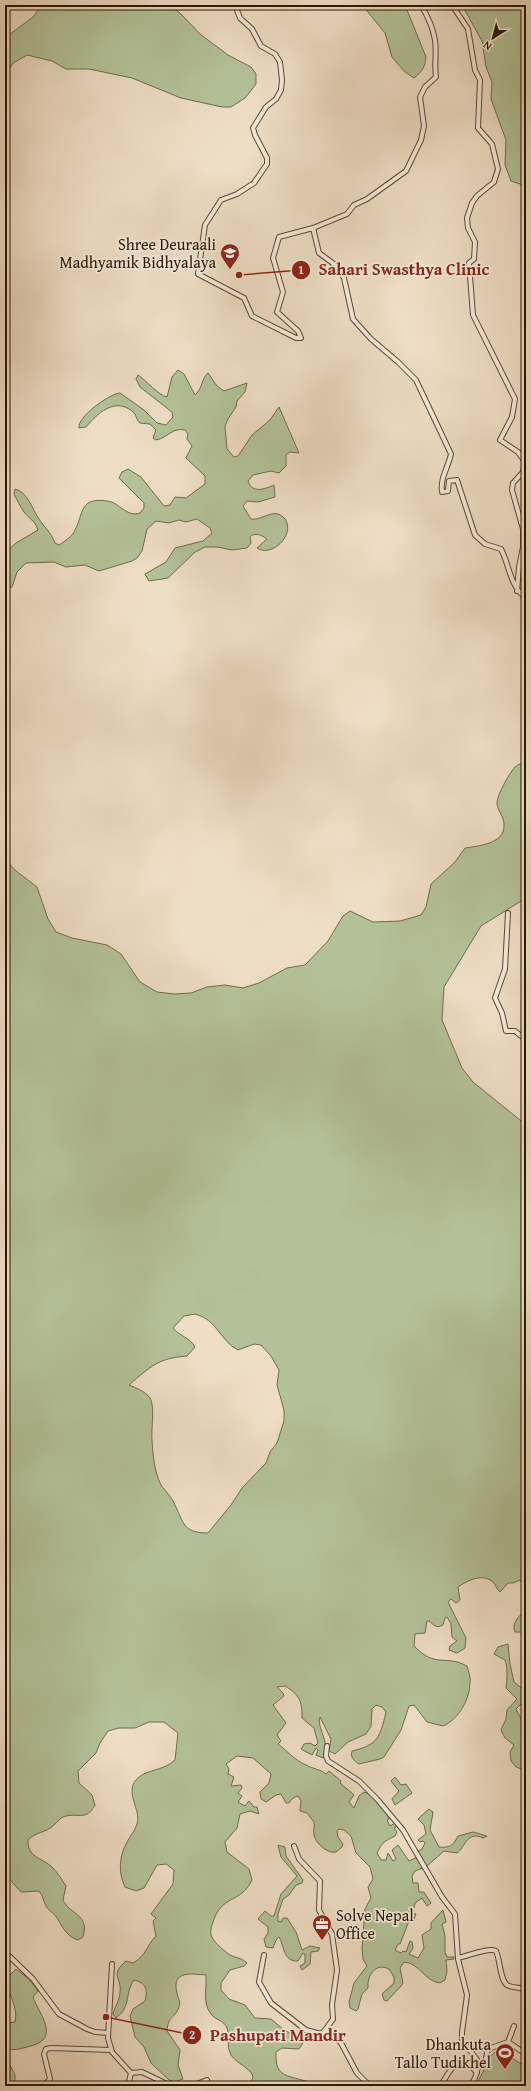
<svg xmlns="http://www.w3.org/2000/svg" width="531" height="2091" font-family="'Gentium Book Plus',serif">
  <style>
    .green { fill: #b4c299; stroke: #6f6c4c; fill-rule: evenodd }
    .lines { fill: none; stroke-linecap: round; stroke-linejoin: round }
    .minor-casing { stroke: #5b4932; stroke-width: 6 }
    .minor { stroke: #f5eada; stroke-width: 4 }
    .labels { text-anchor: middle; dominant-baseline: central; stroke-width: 3.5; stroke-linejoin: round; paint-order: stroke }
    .poi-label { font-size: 16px; fill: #2a1700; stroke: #f5eada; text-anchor: end }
    .leader { fill: none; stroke: #8f2418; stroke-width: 1.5 }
    .callout-dot { fill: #8f2418; stroke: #f5eada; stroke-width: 1.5 }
    .mark-label { font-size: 12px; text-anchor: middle; font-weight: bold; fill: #fff }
    .callout-label { font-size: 17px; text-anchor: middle; font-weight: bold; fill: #8f2418; stroke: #f5eada; stroke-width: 3.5; stroke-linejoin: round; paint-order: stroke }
  </style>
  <rect width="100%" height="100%" fill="#efdec6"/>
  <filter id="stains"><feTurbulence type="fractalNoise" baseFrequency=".005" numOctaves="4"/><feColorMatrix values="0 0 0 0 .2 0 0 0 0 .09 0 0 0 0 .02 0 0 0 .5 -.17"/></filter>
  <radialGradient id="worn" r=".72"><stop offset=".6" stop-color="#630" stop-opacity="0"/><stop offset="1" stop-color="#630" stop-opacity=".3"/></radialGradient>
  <path class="green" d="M42,5H169L180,13L200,34L228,55L251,67L256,74V84L245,98L231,107H222L181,98L132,78L89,69H66L52,61L27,55L13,63L5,76V38L33,17Z
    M346,5H405L426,57C425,67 422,72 414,78L404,71L392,57L385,33L364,7Z
    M462,5H526V186L511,181L505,165L506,140L491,99L492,82L486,67L482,41Z
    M178,370L184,374L195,395C203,388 201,379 208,373L217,386L224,391L247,383L245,392L237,401L236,407L228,419L225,426L227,449L234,457L238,456L252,435L270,420L279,407L299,453L290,452L286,455V466L279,473L271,471L253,475L248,481C252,494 265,489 274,485L275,497L258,502L247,501L243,506L251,519C262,521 275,506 285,519C296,535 271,558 257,548L267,539C262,535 254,532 250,537L251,543L247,548L232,550L217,547H205L195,552L168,578L149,581L145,574L166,562L175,548L203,541L212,533L210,528L197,519L186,522L179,520L169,523L156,521L147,529L142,551L137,558L132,561L99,571L85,565L66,567L54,562L26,563L17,572L12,587L5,589V553L16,543L38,530C35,520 29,519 24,512C20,506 17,500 14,494L15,489C28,492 32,509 39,519C45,528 50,531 55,543L59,545C65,541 72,537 75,530C84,513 79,497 107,501C119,502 127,518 140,513L144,508V503L119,478L122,472L128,469L141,477L164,506L170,505L175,497L186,498L205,484V476L186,458L192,446L187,439L188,434L185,430C172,427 168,438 156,440L153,438L156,430L150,424L140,423C136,420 137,415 132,411C114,397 97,414 86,427L79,428C77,417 109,394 120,393L144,410L157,423L166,425L173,417L172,412L140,387L136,379L138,375C147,381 158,395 167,397L172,377Z
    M526,761V898L481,926L444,987L442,1020L462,1068L473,1082L526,1125V1590L520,1580L513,1583H508L500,1592C497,1590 496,1585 493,1582C483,1573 468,1580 458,1587L460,1600L456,1603L451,1599L448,1602L466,1638L465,1648L457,1653L449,1650L450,1646L457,1641L452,1637L451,1624L447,1617L445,1618L443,1625C436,1629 434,1625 429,1621H427L425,1633L415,1634L414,1646C436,1669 445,1654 467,1666C468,1671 471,1677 470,1682C470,1699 459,1719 443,1726L427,1722L414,1705L409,1706L401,1730L384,1757L380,1759L359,1764C354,1761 350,1757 352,1751C378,1745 380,1737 386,1712L382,1707L376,1705L372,1709L371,1726L366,1734L348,1742L335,1754L329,1751L331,1739L320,1717C316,1728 332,1744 323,1758L316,1755L318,1750L316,1748L312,1755L301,1749L304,1744L310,1743L315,1746L318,1743L314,1728L302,1718C302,1701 300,1695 285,1686L277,1687L283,1693L284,1696L273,1705L286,1723L277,1735L281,1741L278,1744C287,1751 296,1761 306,1765C313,1769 320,1769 326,1774L329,1771L341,1781L340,1783L354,1795L349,1802L354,1808L359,1796L364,1792C375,1795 385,1809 389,1819L387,1820L390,1826L395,1823L397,1826L394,1828L397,1832L395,1836C385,1841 382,1842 377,1853L381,1860H386L388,1853L393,1861L396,1859L392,1850L398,1845L409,1861L417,1857V1852L422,1849L425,1843L423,1841L420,1842L418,1840L426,1834L424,1825L418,1819L429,1809L433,1812L430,1830L439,1847C450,1848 453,1846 458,1836L473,1832L487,1836L483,1838C467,1830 465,1848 457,1853L444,1851L427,1866L415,1871L412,1876L413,1883H418L419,1892H424L431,1903L427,1906L422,1898L415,1903L414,1908H410L409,1913L416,1914L413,1922L409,1921L400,1944H398L395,1950L401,1953L403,1951L406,1952L410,1941L412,1942L413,1948L409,1954L418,1958L424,1948L422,1935L431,1929V1923L443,1910L446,1922L442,1924L445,1936V1952L447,1957H454V1959L446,1960L447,1971L445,1980L440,1983C424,1981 420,1963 404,1962L400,1968L403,1983L401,1986L387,2001L384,2000L382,1994L394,1983V1977L389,1969C375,1962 367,1976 368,1988L362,1994L358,2009L356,2011L350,2008L349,2002L354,1983L367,1966L363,1959L362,1949L365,1909L371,1898L368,1887L373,1879L370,1867L356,1853L351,1836L344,1830L339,1829L337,1831L338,1837L343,1844L342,1847L336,1852C328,1854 316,1844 314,1835C313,1830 315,1826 314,1822L307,1813L300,1811L301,1801L298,1796L293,1798L289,1803H286L281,1794L276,1795L266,1802L261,1799L260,1792L269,1783L271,1774L253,1758L237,1756L226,1764L229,1769L228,1774L234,1777L231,1786L241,1785L242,1788L238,1793L242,1796L238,1802L245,1806L249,1801L254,1807H257L259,1814L250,1811L240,1814L237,1828L225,1842L227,1852L249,1869L252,1880C240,1905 221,1893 212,1925C211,1928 210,1934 212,1937C214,1943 225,1951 230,1955C236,1958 242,1958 247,1963L244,1966L230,1970L221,1983V1990L229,1999L245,2005L255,2018L271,2019L284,2030L298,2037L303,2043L299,2049L282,2048L276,2052C275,2075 284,2075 302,2080C307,2081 309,2083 314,2082L321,2086H244L252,2080L253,2076C248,2066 237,2064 231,2055C226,2046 230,2037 227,2028C224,2020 215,2020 211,2014C202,2003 207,1988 206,1975C191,1974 171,1970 177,1993C178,1999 181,2001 179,2007C175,2019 168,2015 167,2031L180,2050L178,2065L183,2079L175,2082L169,2080L151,2063L144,2047L135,2037L130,2016L133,2009L145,2001C148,1989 146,1983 134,1980C124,1994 132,2006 116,2018L113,2014C115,2006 120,2000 120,1992C122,1977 109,1976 126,1961L133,1963C147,1955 146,1946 156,1936L153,1921L156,1918L151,1914L173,1884L174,1870L166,1864L157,1865L144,1888L136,1891L125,1887C118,1873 119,1856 127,1842C130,1836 135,1831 137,1824C142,1809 122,1791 139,1777C149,1769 163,1771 175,1760L178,1733L164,1722H149L135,1728H119L108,1731L100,1743L96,1753L78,1771L79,1783L92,1795L95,1805C86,1821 80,1813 66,1816C60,1817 58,1822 54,1825C46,1833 35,1832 28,1840C27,1857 42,1858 52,1867C58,1873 62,1880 66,1886L63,1900C70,1915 90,1914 83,1937L78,1940C65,1936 62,1925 55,1915C52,1912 47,1909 46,1906C43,1900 43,1896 39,1891L21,1892L5,1874V859L16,871L37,887L48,919L56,932L72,938L107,945L121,954L140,982L157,992L174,994L191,993L207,987L225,985L243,988L259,983L287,968L305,965L328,941L343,916L350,911L373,922L400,921L421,915L426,907L431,884L455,862L465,848C478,846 504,844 504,826C505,818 497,810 497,803C497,795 510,772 515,767C518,764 523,763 526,761ZM195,1314C217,1319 220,1341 238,1350L254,1344L261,1345L271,1356L279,1370L277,1385L284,1410V1421L277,1443L270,1452L266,1463L242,1488L231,1505L208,1533C183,1533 184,1523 175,1505C171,1496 166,1492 161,1485C154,1471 153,1455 152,1440C151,1430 155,1405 150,1398C145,1391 136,1388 129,1385C150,1367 158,1358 187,1356L195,1347C191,1338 179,1336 173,1328L184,1316Z
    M526,1611V1632H515C511,1624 519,1615 526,1611Z
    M508,1644L510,1664L514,1682L525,1691L523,1702L516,1709L523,1723V1730L526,1733V1776L524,1770L516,1767L511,1761L510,1752L514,1745L505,1738L501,1730L506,1719L507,1710L517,1699L506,1688C507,1680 508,1667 505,1660L494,1654L498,1647Z
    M395,1777L401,1785L406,1784L412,1793L395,1805L392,1799L399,1791L391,1781Z
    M278,1845L285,1847L286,1856L303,1880L302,1883L296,1885L289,1895L283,1899L278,1914V1921L281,1922L283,1918H287L296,1932L302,1950L310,1946L320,1948L318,1951L311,1952L310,1964L302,1970L300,1966L305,1963V1954L303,1953L298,1961C283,1962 284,1945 279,1937L276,1940L273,1948L266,1947L264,1939L268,1933V1927L258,1919L265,1911L271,1916H274L281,1894L297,1876L281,1857Z
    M16,1969L29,1979L38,1991L33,1997C39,2014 61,2038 31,2046C23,2048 15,2051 6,2049L5,2047V2021L8,2023L15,2022C19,2006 7,1994 6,1979Z
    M498,2049L526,2067V2086H480L477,2084L490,2057Z
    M6,2057L15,2075V2086H5Z"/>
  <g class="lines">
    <defs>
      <path id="minor" d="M235,5L240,18L252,29L261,46L275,54L280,62L282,80L281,90L276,99L266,107L253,128L255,135L267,158V164L254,183L237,194L221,200L205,225L198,274L244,298L252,316L296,338H301L298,331L277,312L283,292L273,258L279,237L313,228L319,253L338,267L344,278L353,319L371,339L398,362L416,380L451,454C448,468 440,478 442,492L448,491L449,481L457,480L475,535L485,544L501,549C510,566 509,585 526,598
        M452,5L468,29L475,70L480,80L478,128L492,144L498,169L494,182L477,196L472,203L467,218L468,228L475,242L474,259L469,263L473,315L515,399L512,417L500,440L518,452L525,462L523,472L513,483L512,490L523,529V547L519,567L517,591
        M313,228L347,214L354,205L367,199L406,171L421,140L424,126L420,97L425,87L436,77C434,65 437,52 435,40C433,28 427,15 421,5
        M508,913L505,969L495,998L502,1013L506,1031H515L526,1040
        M327,1746L326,1756L328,1761L359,1781L377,1799L403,1830L442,1897L455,1914L458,1959L467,1995L462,2032V2040L481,2065L485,2062L488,2049L508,2042L526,2054
        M294,1846L299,1859L320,1881L319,1910L332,1934L337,1970L332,2005L333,2019L326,2029L341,2043L357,2073L370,2086
        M5,1952L33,1979L59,2014L87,2029L95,2032L108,2033
        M264,1955L259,1982L271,2003L306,2030L321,2034L326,2029
        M458,1958C468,1956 489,1947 496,1951C500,1959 500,1980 507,1985C512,1988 520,1987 526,1990
        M112,1964L108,2038L112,2052L131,2073L128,2086
        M508,2042L514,2026
        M131,2073L142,2072L167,2084L187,2086
        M44,2086L50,2079L44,2054L46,2049L51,2048L111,2050
        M191,2086L207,2080L208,2086
        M440,2086C448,2076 452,2060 467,2062L477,2073
        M470,2086L475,2078L479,2064"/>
    </defs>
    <use href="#minor" class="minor-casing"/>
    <use href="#minor" class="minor"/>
  </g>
  <defs>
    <symbol id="school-pin" viewBox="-11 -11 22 30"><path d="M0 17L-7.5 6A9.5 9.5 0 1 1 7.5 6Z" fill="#8f2418" stroke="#f5eada"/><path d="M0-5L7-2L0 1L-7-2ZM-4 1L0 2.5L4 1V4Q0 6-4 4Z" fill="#fff"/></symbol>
    <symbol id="office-pin" viewBox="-11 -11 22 30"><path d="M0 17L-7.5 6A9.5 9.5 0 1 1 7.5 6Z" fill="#8f2418" stroke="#f5eada"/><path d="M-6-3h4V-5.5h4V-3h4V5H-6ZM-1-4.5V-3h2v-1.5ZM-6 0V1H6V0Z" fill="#fff"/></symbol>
    <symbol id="stadium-pin" viewBox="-11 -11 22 30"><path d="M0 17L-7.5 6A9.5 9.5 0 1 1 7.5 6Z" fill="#8f2418" stroke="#f5eada"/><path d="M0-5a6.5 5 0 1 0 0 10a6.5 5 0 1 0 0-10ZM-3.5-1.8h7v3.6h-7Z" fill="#fff"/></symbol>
  </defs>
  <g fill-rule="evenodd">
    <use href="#school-pin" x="219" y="242" width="22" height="30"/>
    <use href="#office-pin" x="311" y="1913" width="22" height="30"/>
    <use href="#stadium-pin" x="494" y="2042" width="22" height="30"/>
  </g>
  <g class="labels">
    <g class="poi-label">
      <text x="216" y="244">Shree Deuraali<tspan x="216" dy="18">Madhyamik Bidhyalaya</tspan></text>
      <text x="336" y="1915" text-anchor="start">Solve Nepal<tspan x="336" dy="18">Office</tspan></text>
      <text x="491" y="2044">Dhankuta<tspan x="491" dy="18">Tallo Tudikhel</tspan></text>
    </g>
  </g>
  <path class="leader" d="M239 275L301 270M106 2017L192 2035"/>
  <g class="callout-dot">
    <circle cx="239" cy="275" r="4"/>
    <circle cx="106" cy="2017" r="4"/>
    <circle cx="301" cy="270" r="10"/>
    <circle cx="192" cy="2035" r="10"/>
  </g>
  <g class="mark-label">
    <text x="301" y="274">1</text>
    <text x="192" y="2039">2</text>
  </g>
  <g class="callout-label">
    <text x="404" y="275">Sahari Swasthya Clinic</text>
    <text x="278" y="2041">Pashupati Mandir</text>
  </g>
  <rect width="531" height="2091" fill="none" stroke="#efdec6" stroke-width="20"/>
  <rect x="6" y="6" width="519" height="2079" fill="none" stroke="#2a1700" stroke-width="2"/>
  <rect x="10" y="10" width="511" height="2071" fill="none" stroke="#2a1700"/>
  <g transform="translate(493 38) rotate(216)" stroke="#f5eada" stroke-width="3" paint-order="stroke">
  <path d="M0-3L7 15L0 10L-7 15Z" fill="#2a1700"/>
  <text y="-6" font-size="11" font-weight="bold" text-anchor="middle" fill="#2a1700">N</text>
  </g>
  <rect width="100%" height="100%" filter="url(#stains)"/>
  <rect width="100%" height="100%" fill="url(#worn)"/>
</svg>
